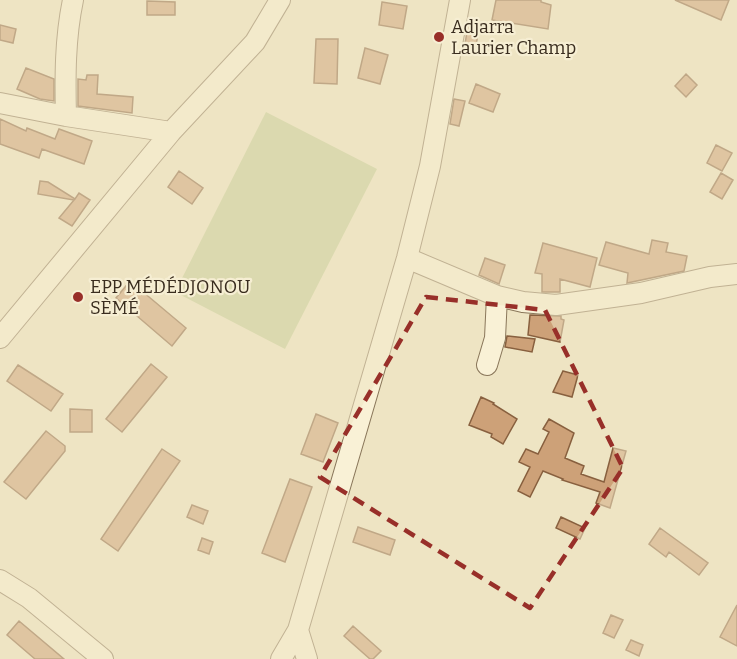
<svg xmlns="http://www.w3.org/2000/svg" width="737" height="659" font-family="Bitter,serif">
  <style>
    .green { fill: #c3cd97 }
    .building { fill: #cda178; stroke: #88603f; stroke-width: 1.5 }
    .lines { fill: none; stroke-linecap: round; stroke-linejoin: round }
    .minor-casing { stroke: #89765a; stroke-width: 22 }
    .minor { stroke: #f9f1d6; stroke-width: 20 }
    .marked { fill: none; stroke: #982f29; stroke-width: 4.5; stroke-dasharray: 12 8; stroke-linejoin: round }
    .poi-dot { fill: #982f29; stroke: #f6eed3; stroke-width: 2 }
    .labels { text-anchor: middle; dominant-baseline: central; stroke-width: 4.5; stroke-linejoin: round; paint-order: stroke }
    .poi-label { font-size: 18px; fill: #392c1e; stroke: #f6eed3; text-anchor: start }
  </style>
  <rect width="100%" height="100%" fill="#eee4c3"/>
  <path class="green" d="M266,112L377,169L285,349L175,292Z"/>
  <path class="building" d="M496,0H541V2L551,5L548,29L492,20Z
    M675,0H729L721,20Z
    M147,1L175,2V15H147Z
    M382,2L407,6L403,29L379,25Z
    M0,25L16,29L13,43L0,40Z
    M468,26L479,27L476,46L465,44Z
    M316,39H338L337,84L314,83Z
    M365,48L388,55L380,84L358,78Z
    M26,68L54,79V101L40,99L17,89Z
    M686,74L697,85L686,97L675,86Z
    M87,75H98L97,94L133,97L132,113L78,106V79L86,80Z
    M476,84L500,94L493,112L469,103Z
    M454,99L465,101L459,126L450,124Z
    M0,119L26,131L27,128L55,139L59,129L92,141L84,164L42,149L39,158L0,144Z
    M716,145L732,153L722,171L707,163Z
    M179,171L203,188L192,204L168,187Z
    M721,173L733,180L722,199L710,192Z
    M40,181L48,182L75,199L79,193L90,200L72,226L59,218L74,200L38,194Z
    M652,240L668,243L666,252L687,256L684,271L627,283L628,273L599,265L606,242L649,254Z
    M543,243L597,258L590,287L560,279V292H542V274L535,273Z
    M485,258L505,265L499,284L479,275Z
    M130,281L186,328L172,346L116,298Z
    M530,315L561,316V319L564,320L560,342L528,335Z
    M507,336L535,339L532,352L505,347Z
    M151,364L167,377L122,432L106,419Z
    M18,365L63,394L51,411L7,381Z
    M563,371L578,375L572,397L553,392Z
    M481,397L494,403L493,404L517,419L503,444L491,437L492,434L469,425Z
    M70,409L92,410V432H70Z
    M316,414L338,423L323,462L301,454Z
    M549,419L574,433L565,458L584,466L581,474L604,482L613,448L626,451L610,508L596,503L600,492L562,480L563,479L543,471L530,497L518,491L530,467L519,462L526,449L538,454L549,432L543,429Z
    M46,431L65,446V451L26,499L4,482Z
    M162,449L180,461L118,551L101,539Z
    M290,479L312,487L285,562L262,553Z
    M192,505L208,511L203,524L187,517Z
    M561,517L585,528L580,539L556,528Z
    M358,527L395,540L390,555L353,542Z
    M660,528L708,563L699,575L669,552L666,557L649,544Z
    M202,538L213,542L209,554L198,550Z
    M737,605V646L720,637Z
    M611,615L623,620L614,638L603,633Z
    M19,621L64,659H35L7,635Z
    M353,626L381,651L373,659H370L344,636Z
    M631,640L643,645L639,656L626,650Z"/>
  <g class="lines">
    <defs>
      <path id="minor" d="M0,103L66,116L171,132
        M66,116C65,77 65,38 73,0
        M407,258L497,296L523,302L556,305L641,293L710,277L737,274
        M0,338L171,132L255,42L280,0
        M487,365L495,338L497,296
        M0,580L29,598L103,659
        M298,630L307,659
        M281,659L298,630L407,258L430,166L460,0"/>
    </defs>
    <use href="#minor" class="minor-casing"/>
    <use href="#minor" class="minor"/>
  </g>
  <path d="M0 0H737V659H0ZM426,297L545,310L623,468L530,608L320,477Z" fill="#eee4c3" fill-opacity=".55" fill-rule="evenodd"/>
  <path class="marked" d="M426,297L545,310L623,468L530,608L320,477Z"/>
  <g class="poi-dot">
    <circle cx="439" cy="37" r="6"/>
    <circle cx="78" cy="297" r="6"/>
  </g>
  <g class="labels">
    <g class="poi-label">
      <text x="451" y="27">Adjarra<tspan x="451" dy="21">Laurier Champ</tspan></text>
      <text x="90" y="287">EPP MÉDÉDJONOU<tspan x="90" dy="21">SÈMÉ</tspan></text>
    </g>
  </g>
</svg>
